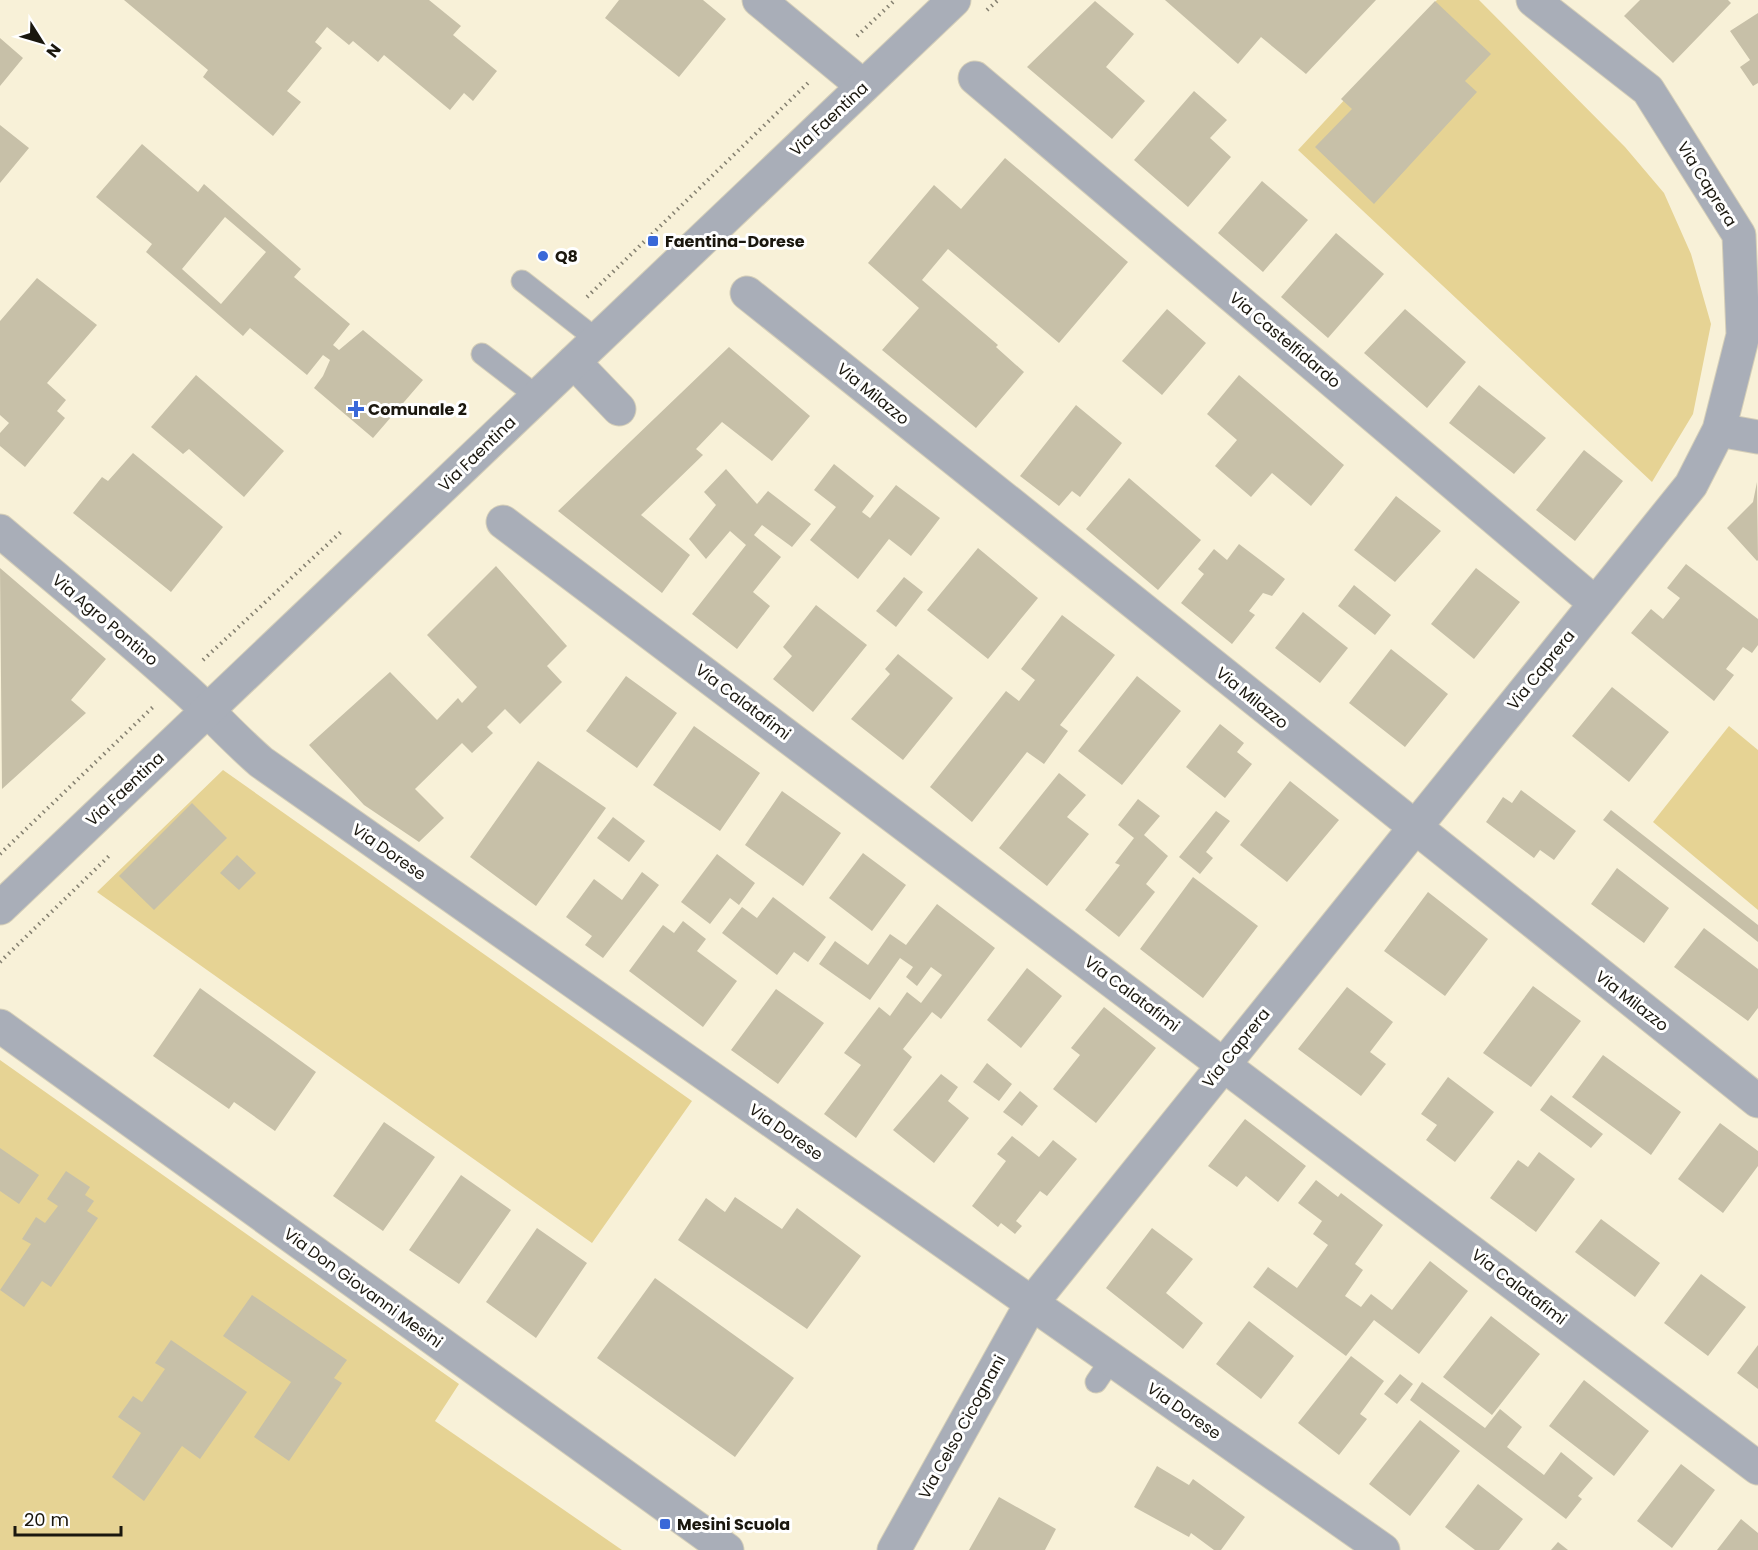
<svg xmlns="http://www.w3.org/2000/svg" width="1758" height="1550" font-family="Poppins,sans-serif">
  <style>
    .green { fill: #e6d394 }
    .building { fill: #c7c0a8; fill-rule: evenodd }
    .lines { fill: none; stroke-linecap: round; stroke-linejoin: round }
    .service-casing { stroke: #d4ceb8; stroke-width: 23 }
    .minor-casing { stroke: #d4ceb8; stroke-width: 35 }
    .tertiary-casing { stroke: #d4ceb8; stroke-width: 35 }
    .path { stroke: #858070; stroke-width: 4; stroke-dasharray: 1.5 4.5; stroke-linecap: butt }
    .service { stroke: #a9aeb8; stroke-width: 21 }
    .minor { stroke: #a9aeb8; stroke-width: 33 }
    .tertiary { stroke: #a9aeb8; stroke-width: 33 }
    .poi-dot { fill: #3968d8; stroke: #fff; stroke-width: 2 }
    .labels { text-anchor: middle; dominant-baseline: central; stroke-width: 6; stroke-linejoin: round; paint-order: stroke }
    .street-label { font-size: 16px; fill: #1a170e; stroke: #fff }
    .poi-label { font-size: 16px; font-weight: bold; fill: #1a170e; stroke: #fff; text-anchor: start }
  </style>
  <rect width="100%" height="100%" fill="#f8f1d8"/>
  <path class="green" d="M1437,0H1479L1625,147L1664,193L1691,254L1711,324L1693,414L1652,482L1298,150Z
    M1729,726L1758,750V910L1653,822Z
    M223,770L692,1101L592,1243L97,892Z
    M0,1060L459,1384L435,1421L622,1550H0Z"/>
  <path class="building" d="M124,0H429L461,26L453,35L497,71L473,101L464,93L450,110L384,55L378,62L353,41L349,45L327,27L315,42L322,48L287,91L301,102L273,136L203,77L208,70Z
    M619,0H703L726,19L679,77L605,18Z
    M1165,0H1376L1306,74L1261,37L1238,64Z
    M1640,0H1728L1731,3L1673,63L1624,16Z
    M1095,1L1134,34L1106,67L1145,101L1112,139L1027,67Z
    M1435,1L1491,54L1465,81L1477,92L1374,204L1315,147L1352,109L1341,99Z
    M1758,13V83L1753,86L1740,67L1750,60L1730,31Z
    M0,38L23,58L0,86Z
    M1194,91L1227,120L1210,138L1231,157L1188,207L1134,160Z
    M0,125L29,148L0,183Z
    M142,144L198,192L204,184L301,269L294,277L350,324L333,345L339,350L363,330L423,380L373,438L314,388L323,376L330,360L323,355L307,375L250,328L243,336L146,252L152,244L96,197ZM225,217L266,252L221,304L182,269Z
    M1005,158L1128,262L1059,343L948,249L922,280L998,345L996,347L1024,372L976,428L882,350L919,308L868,263L934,185L961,209Z
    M1262,181L1308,220L1263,272L1218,233Z
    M1336,233L1384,274L1328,338L1281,297Z
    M37,278L97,325L47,383L66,400L57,411L65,418L25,467L0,446V433L9,423L0,415V321Z
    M1167,309L1206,343L1162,395L1122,361Z
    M1405,309L1466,362L1427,408L1364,353Z
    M729,347L810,416L772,461L722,422L696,449L703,455L641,515L690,555L662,593L558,511Z
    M196,375L284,451L244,497L189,449L183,454L151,427Z
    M1239,375L1344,465L1311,506L1272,473L1251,497L1215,466L1237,440L1207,414Z
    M1479,385L1546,438L1514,474L1449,423Z
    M1076,405L1122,443L1080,497L1072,491L1059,506L1020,476Z
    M1584,450L1623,481L1575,541L1536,510Z
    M133,453L223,527L171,592L73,513L102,477L108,481Z
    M834,464L874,496L862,512L870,518L896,485L940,518L911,556L889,539L858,579L810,540L836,507L814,490Z
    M726,469L757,504L768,491L811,524L792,547L762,525L754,535L781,557L753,592L770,606L737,649L692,614L746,545L730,531L706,559L689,539L716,505L704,492Z
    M1129,478L1201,540L1158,590L1086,529Z
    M1757,482L1758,560L1757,561L1727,528L1753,502Z
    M1396,496L1441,531L1395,582L1354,550Z
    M1239,544L1285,579L1272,596L1263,593L1249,611L1255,615L1232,644L1181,603L1204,574L1198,569L1214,549L1227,560Z
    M978,548L1038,598L988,659L927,610Z
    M1686,564L1758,619V645L1752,653L1743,647L1726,669L1734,675L1714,701L1631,633L1651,609L1663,619L1680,598L1667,588Z
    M496,566L567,646L547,666L562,682L520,724L505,709L487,727L493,733L472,753L462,743L415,789L444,818L419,842L364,805L309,745L390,672L437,720L458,698L462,703L477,687L427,635Z
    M0,568L106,659L71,700L86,713L2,789Z
    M1476,568L1520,602L1474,659L1431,624Z
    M904,577L923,592L896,627L876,611Z
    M1354,585L1391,615L1375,635L1338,606Z
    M816,605L867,645L813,712L773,679L792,656L783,647Z
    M1303,612L1348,648L1320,683L1275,648Z
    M1062,615L1115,655L1060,725L1068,731L1044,764L1027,752L972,822L930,787L1006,691L1019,701L1035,680L1021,669Z
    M1391,649L1448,694L1405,747L1349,703Z
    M898,654L953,698L903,760L851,719L890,674L885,669Z
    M626,676L677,713L637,768L586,731Z
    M1137,676L1181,711L1122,785L1078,751Z
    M1612,687L1669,732L1629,782L1572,736Z
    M1220,724L1244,743L1237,752L1252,764L1225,798L1186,767Z
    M694,726L760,773L720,831L653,785Z
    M538,761L606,808L536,906L470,857Z
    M1059,773L1086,795L1067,817L1089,834L1047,886L999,848Z
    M1290,781L1339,820L1287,882L1240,845Z
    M1521,790L1576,831L1554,860L1540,850L1534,858L1486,822L1503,797L1512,803Z
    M782,791L841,833L803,886L745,845Z
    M1138,799L1160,816L1144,835L1168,856L1146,884L1155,892L1119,937L1085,910L1120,865L1115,863L1134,838L1118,825Z
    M192,803L227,838L154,910L119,876Z
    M1611,810L1758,925V942L1603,820Z
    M1216,811L1230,821L1206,852L1213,858L1200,874L1179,857Z
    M613,817L645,841L629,862L597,838Z
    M863,853L906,885L872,931L829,898Z
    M717,854L755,883L739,905L730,898L710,924L681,902Z
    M237,855L256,873L239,890L220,873Z
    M1617,868L1669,908L1644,943L1591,904Z
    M642,872L659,885L603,958L585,945L592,936L566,917L594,879L622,900Z
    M1193,877L1258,926L1203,998L1140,949Z
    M1428,892L1488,939L1445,996L1384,951Z
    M773,897L826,937L808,962L794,952L777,975L722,933L742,907L757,918Z
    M937,904L995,948L941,1019L932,1012L903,1049L912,1057L856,1138L824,1114L861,1065L844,1053L879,1007L890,1016L907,992L921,1003L942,975L931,967L917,986L906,977L913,967L900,958L870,1000L819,964L835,941L868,965L890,934L906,945Z
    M683,921L706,939L697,951L737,981L703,1027L629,971L663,925L674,933Z
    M1704,928L1758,969V1008L1748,1021L1674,967Z
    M1027,968L1062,996L1021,1048L987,1020Z
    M1533,986L1581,1021L1531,1087L1483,1053Z
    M1347,987L1393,1022L1370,1052L1386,1064L1361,1096L1298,1049Z
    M200,988L316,1072L275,1131L234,1102L229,1109L153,1056Z
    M776,989L824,1023L778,1084L731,1050Z
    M1104,1007L1156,1048L1096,1123L1053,1089L1080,1055L1071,1048Z
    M1603,1055L1681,1112L1651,1155L1572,1097Z
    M987,1063L1012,1084L999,1101L973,1082Z
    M941,1074L958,1087L948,1101L969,1118L934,1163L893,1130Z
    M1448,1077L1494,1112L1455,1162L1426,1140L1437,1125L1421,1114Z
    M1020,1091L1038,1106L1022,1126L1003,1112Z
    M1551,1095L1603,1134L1591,1148L1540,1110Z
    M1245,1119L1306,1166L1278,1202L1246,1176L1237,1187L1208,1166Z
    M384,1122L435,1157L383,1231L333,1196Z
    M1720,1123L1758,1151V1166L1723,1213L1678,1179Z
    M1012,1136L1039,1157L1053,1140L1077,1159L1047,1196L1040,1191L1016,1221L1022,1226L1015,1234L1001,1223L998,1227L972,1206L1006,1161L997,1154Z
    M0,1148L39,1175L19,1204L0,1191Z
    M1539,1152L1575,1179L1536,1232L1490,1198L1518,1160L1528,1167Z
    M66,1171L90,1187L85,1195L94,1201L87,1211L98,1218L51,1287L42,1281L24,1307L0,1290L31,1244L22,1239L36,1217L45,1223L58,1206L47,1199Z
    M461,1175L511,1210L459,1284L409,1250Z
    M1316,1180L1338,1197L1341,1193L1383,1225L1355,1264L1363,1270L1345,1296L1361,1307L1371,1294L1392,1310L1430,1261L1468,1291L1419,1354L1374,1320L1346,1356L1253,1287L1268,1267L1297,1288L1328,1245L1313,1234L1322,1221L1298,1203Z
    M735,1197L782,1229L797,1208L861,1256L807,1329L678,1240L706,1198L725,1212Z
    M1601,1219L1660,1263L1635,1297L1575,1252Z
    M537,1228L587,1263L536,1338L486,1302Z
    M1152,1228L1193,1259L1166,1293L1203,1323L1183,1349L1106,1288Z
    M1701,1274L1746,1307L1708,1356L1664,1323Z
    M655,1278L794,1378L735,1457L597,1358Z
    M252,1295L347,1360L334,1378L342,1383L289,1461L254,1437L291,1382L223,1336Z
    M1491,1316L1540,1354L1492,1415L1443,1377Z
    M1249,1321L1294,1356L1261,1399L1216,1364Z
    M171,1340L247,1392L200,1459L182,1446L144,1501L112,1477L141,1433L118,1417L133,1396L142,1402L165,1369L155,1363Z
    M1758,1345V1389L1737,1373Z
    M1351,1356L1384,1381L1360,1414L1367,1419L1339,1455L1298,1423Z
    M1400,1374L1413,1384L1397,1404L1384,1394Z
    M1584,1380L1649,1431L1614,1476L1549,1426Z
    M1422,1382L1485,1428L1500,1409L1522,1427L1507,1447L1544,1475L1561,1452L1593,1478L1578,1496L1582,1499L1566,1519L1410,1400Z
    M1420,1420L1460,1451L1410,1516L1369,1484Z
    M1681,1464L1715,1490L1672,1548L1637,1521Z
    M1157,1466L1189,1485L1193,1479L1245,1517L1221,1550H1214L1191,1533L1189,1537L1134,1507Z
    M1478,1484L1523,1519L1499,1550H1475L1445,1527Z
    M999,1497L1056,1529L1045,1550H969Z
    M1741,1519L1758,1533V1550H1717Z
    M1558,1542L1568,1550H1551Z"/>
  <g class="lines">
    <defs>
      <path id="service" d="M522,281L596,339
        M482,354L538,397
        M1096,1382L1111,1360"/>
      <path id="minor" d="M759,0L863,86
        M975,78L1595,603
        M747,293L1758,1101
        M574,362L619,409
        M1719,430L1758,437
        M503,522L1758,1468
        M0,531C59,581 120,631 178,683C207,708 232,737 261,762L1383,1550
        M0,1026L727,1550
        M894,1550L1031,1304L1691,485L1719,430L1743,335L1739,235L1648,90L1533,0"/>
      <path id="tertiary" d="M0,908L954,0"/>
    </defs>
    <use href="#service" class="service-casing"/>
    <use href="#minor" class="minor-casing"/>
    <use href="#tertiary" class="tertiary-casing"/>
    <path class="path" d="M987,10L998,0
      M857,36L895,0
      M587,297L808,83
      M203,660L343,530
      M0,854L154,706
      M0,962L109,856"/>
    <use href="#service" class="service"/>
    <use href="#minor" class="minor"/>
    <use href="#tertiary" class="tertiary"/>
  </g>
  <g class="poi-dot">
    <rect x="647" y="235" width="12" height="12" rx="3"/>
    <circle cx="543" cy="256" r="6"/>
    <path d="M353 400h6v6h6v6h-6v6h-6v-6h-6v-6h6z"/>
    <rect x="659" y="1518" width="12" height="12" rx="3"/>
  </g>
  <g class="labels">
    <g class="street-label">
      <text transform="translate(829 119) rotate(-43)">Via Faentina</text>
      <text transform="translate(1707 184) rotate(58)">Via Caprera</text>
      <text transform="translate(1285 340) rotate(40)">Via Castelfidardo</text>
      <text transform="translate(873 394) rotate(39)">Via Milazzo</text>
      <text transform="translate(477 454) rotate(-44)">Via Faentina</text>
      <text transform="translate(105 620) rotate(40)">Via Agro Pontino</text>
      <text transform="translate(1541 670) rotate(-51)">Via Caprera</text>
      <text transform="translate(1252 698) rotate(39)">Via Milazzo</text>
      <text transform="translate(743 702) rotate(37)">Via Calatafimi</text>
      <text transform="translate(125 789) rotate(-43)">Via Faentina</text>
      <text transform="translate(389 852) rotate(35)">Via Dorese</text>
      <text transform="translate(1132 994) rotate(37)">Via Calatafimi</text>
      <text transform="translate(1632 1001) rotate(38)">Via Milazzo</text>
      <text transform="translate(1236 1048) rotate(-51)">Via Caprera</text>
      <text transform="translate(786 1132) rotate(35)">Via Dorese</text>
      <text transform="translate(1519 1287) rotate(37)">Via Calatafimi</text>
      <text transform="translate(363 1288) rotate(36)">Via Don Giovanni Mesini</text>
      <text transform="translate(1184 1411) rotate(35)">Via Dorese</text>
      <text transform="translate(962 1427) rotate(-61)">Via Celso Cicognani</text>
    </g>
    <g class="poi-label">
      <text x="665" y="241">Faentina-Dorese</text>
      <text x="555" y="256">Q8</text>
      <text x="368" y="409">Comunale 2</text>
      <text x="677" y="1524">Mesini Scuola</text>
    </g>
  </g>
  <g transform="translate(42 42) rotate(127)" stroke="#ffffff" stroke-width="4.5" paint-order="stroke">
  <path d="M0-4.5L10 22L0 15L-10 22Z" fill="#1a170e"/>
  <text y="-9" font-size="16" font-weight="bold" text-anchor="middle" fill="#1a170e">N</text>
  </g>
  <path d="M15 1526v9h106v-9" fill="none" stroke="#1a170e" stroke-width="3"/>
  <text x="24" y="1526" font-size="18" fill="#1a170e" stroke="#ffffff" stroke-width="4.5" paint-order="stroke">20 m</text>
</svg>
